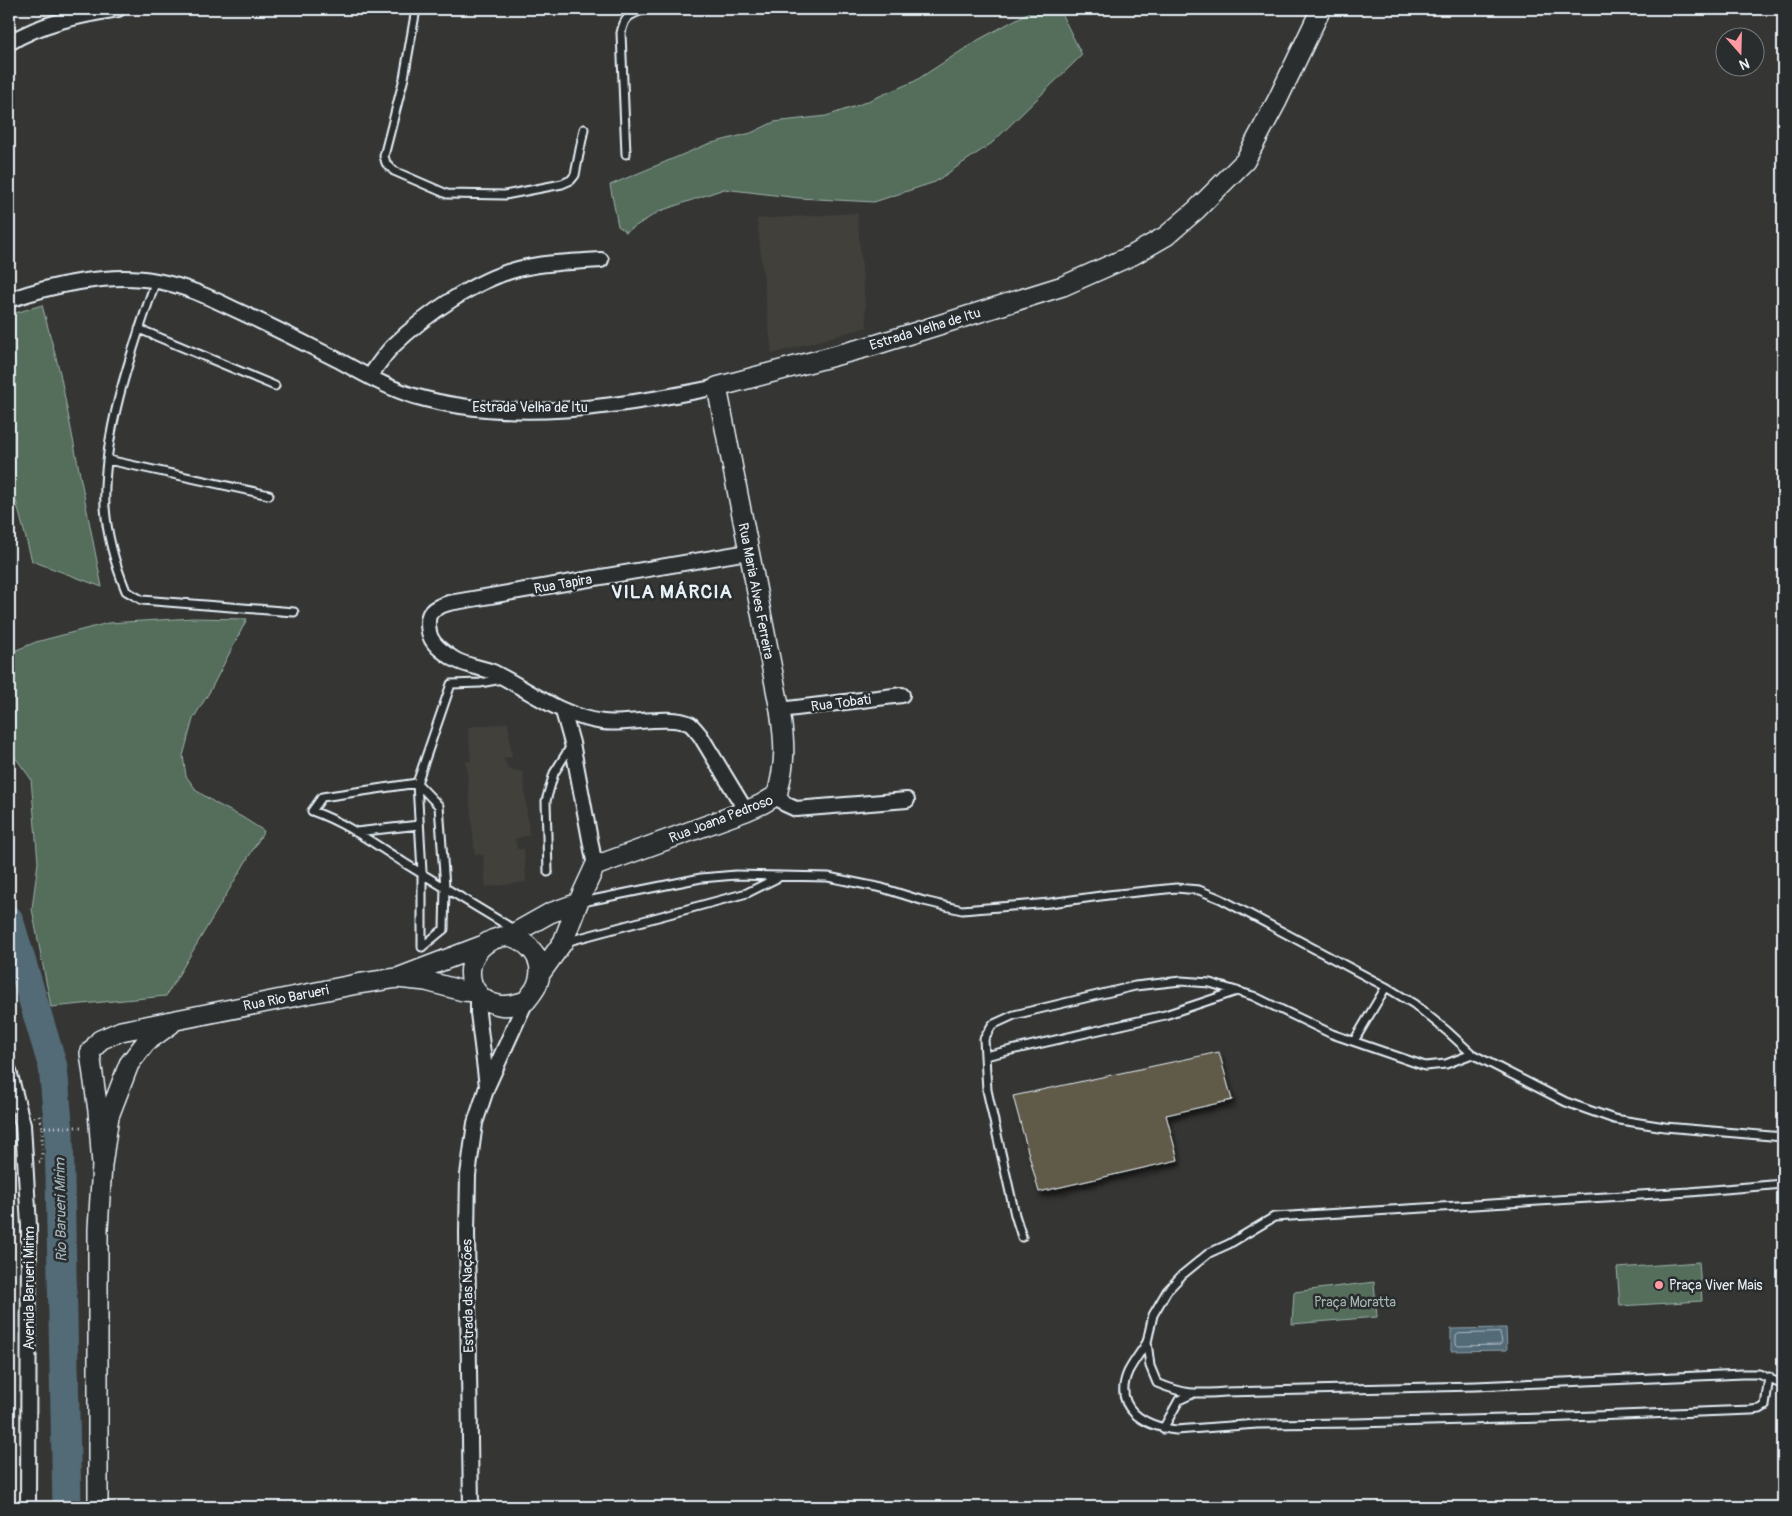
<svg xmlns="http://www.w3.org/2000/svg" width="1792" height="1516" font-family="Pangolin,sans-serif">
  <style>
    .built { fill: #42413b }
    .green { fill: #556e5c; stroke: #9eb0aa }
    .water { fill: #526a77; stroke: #8ea0ab }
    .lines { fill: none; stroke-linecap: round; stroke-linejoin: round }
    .shore { stroke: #acbbc4; stroke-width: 1 }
    .river { stroke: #526a77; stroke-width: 29 }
    .building { fill: #615a4a; stroke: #e8f1f8; filter: url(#shadow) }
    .lane-casing { stroke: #e8f1f8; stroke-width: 11 }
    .street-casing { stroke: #e8f1f8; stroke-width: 18 }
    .secondary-casing { stroke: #e8f1f8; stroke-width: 22 }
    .path { stroke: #e8f1f8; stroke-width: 3; stroke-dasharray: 1 4; stroke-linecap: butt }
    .lane { stroke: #2a2d2e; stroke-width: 7 }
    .street { stroke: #2a2d2e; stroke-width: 14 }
    .secondary { stroke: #2a2d2e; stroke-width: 19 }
    .poi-dot { fill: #ff9aa2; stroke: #2a2d2e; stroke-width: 2 }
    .labels { text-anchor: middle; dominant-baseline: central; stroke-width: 5; stroke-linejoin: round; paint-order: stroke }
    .street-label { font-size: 14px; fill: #e8f1f8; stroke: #2a2d2e }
    .poi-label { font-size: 14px; fill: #e8f1f8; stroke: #2a2d2e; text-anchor: start }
    .park-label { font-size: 14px; fill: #a6b6b2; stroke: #2a2d2e }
    .water-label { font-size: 15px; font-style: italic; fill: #a4b4be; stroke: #2a2d2e }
    .district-label { font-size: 19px; font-weight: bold; letter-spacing: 1px; fill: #e8f1f8; stroke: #2a2d2e }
  </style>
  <defs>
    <filter id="shadow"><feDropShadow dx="3" dy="5.5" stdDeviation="2.5" flood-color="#0009"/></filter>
  </defs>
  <rect width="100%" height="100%" fill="#353634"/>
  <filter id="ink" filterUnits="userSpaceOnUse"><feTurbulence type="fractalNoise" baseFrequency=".02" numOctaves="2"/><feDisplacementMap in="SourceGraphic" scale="10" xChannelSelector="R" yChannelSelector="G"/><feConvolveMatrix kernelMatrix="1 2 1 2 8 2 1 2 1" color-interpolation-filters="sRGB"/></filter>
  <g filter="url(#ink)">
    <path class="built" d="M857,213L867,327L772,354L757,219Z
      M508,723L512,757L503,758L508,769L523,772L529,835L515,839L517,849H524L526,882L486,887L483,855L475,854L466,762L471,761L468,727Z"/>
    <path class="green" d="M1035,9H1059L1082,55L992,143L935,182L874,202L799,198L724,189L660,211L626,232L618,226L610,185L708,144L751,133L774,122L826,116L856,106L915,81L978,40Z
      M42,305L60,373L102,587L32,561L16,501H9V315Z
      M193,618L247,619L210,691L193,719L183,756L186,776L197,791L217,804L242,817L264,831L166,996L51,1007L32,909L38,862L31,779L9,749V653L36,642L108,623Z
      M1699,1262L1702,1301L1620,1306L1617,1268Z
      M1374,1282L1377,1317L1292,1324L1294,1292Z"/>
    <path class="water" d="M1506,1328L1507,1350L1451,1351V1329Z"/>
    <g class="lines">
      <path class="shore" d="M1500,1333L1502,1342L1500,1345L1458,1346L1456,1344V1336L1458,1334Z"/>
      <path class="river" d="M9,920L53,1067L59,1132L67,1507"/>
    </g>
    <path class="building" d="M1219,1052L1232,1100L1166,1115L1178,1160L1039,1192L1013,1096Z"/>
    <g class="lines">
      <defs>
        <path id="lane" d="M416,9L404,78L384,156L386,163L394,171L447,194L505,195L562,184L571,180L575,175L584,129
          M626,154L621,33C625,15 629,16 645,9
          M156,280C132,350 102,433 105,507C107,536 115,564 126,591L142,600L294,612
          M139,329L275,386
          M108,460L269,495
          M356,832L419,825
          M548,872L546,801L554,773L571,746
          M582,902L701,878L736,875L828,877L882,888L924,901L962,910L1050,903L1108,895L1176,888L1199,890L1221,899L1386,987L1414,1004L1447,1031L1472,1054L1566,1102L1614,1119L1665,1127L1783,1137
          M565,942L747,893L779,877
          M422,947L444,929L445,887L439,806L417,783L322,797L312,811C346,823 375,844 406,864C442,886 478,908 515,930
          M422,947V872L417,783L451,684L480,683L502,679
          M1354,1041L1386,987
          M985,1056L1165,1015L1237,991
          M1783,1184L1690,1192L1274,1217L1229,1244L1209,1253L1182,1275L1167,1291L1153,1315L1147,1342L1150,1366L1157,1383C1186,1395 1194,1394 1225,1392L1476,1386L1743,1374H1759L1783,1385
          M1022,1237L1015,1215L987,1090L984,1039L992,1025L1014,1015L1135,986L1181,981L1210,983L1253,996L1332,1034L1425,1066L1446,1064L1472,1054
          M1147,1342C1141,1352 1133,1362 1128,1372C1112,1409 1145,1426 1176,1430L1257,1424L1356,1423L1542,1418L1751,1410L1760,1409L1765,1406L1769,1377
          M1163,1429L1179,1400L1192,1394"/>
        <path id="street" d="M9,43C41,23 81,15 118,9
          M9,300C51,285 112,272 157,281C185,286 209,297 234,309C269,325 302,342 336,359C361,372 387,388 414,396C511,424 620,407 717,387
          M370,376C377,366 384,355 393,346C425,315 475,280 518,269C545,262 574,262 601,260
          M780,710L902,695
          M563,711L572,743L595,866
          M777,795L785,804L796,809L907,800
          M746,811L700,735C697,732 694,727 690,724C672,714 625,725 603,722C562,717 529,690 493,672C481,667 465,666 454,659C443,652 431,644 429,632C425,612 432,608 449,603L748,552
          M480,995L478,1002V1013L487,1086
          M9,1071L23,1125L29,1226L28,1507
          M471,1507L467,1233L468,1175L475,1123L487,1087L526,1001"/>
        <path id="secondary" d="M509,936C530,942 547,961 537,985C535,990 530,996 526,1001C517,1004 508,1007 499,1005C458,998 461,939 509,936Z
          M509,936L550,913L578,903
          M540,974L563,942L578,903L595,866L746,811L762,804L777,795C786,761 785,744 780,710L717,387L875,345L1063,286L1133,255L1166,236L1196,210L1245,161L1277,101L1321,9
          M400,977L481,946
          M102,1165L98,1111L90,1053L100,1040L121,1031L357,984L397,978L426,981L463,991L477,992
          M98,1507V1229L102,1165L109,1116L129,1064L146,1042L171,1024"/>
      </defs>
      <use href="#lane" class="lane-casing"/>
      <use href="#street" class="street-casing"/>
      <use href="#secondary" class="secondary-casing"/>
      <path class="path" d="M34,1116H39L42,1127
        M39,1162L42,1161V1127H81V1130"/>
      <use href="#lane" class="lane"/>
      <use href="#street" class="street"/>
      <use href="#secondary" class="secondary"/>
    </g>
  </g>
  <circle class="poi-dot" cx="1659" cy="1285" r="5"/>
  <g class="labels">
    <g class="street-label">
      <text transform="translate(925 329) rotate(-17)">Estrada Velha de Itu</text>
      <text x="530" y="407">Estrada Velha de Itu</text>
      <text transform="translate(563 584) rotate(-10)">Rua Tapira</text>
      <text transform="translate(756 591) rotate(79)">Rua Maria Alves Ferreira</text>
      <text transform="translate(841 703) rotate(-7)">Rua Tobati</text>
      <text transform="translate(721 819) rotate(-21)">Rua Joana Pedroso</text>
      <text transform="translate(286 998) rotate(-11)">Rua Rio Barueri</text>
      <text transform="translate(29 1288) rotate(-90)">Avenida Barueri Mirim</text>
      <text transform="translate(468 1296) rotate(-91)">Estrada das Nações</text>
    </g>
    <g class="poi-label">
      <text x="1669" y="1285">Praça Viver Mais</text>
    </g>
    <g class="park-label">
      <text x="1355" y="1302">Praça Moratta</text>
    </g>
    <g class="water-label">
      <text transform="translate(61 1210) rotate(-91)">Rio Barueri Mirim</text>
    </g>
    <g class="district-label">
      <text x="672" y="592">VILA MÁRCIA</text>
    </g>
  </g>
  <rect width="1792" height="1516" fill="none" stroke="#2a2d2e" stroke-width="30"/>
  <rect x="15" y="15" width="1762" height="1486" fill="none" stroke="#e8f1f8" stroke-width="2" filter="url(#ink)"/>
  <g transform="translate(1740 52) rotate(160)"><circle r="24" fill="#2a2d2e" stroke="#767b7f"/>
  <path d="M0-4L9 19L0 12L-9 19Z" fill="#ff9aa2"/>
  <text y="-8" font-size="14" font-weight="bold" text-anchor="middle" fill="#e8f1f8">N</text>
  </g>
</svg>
